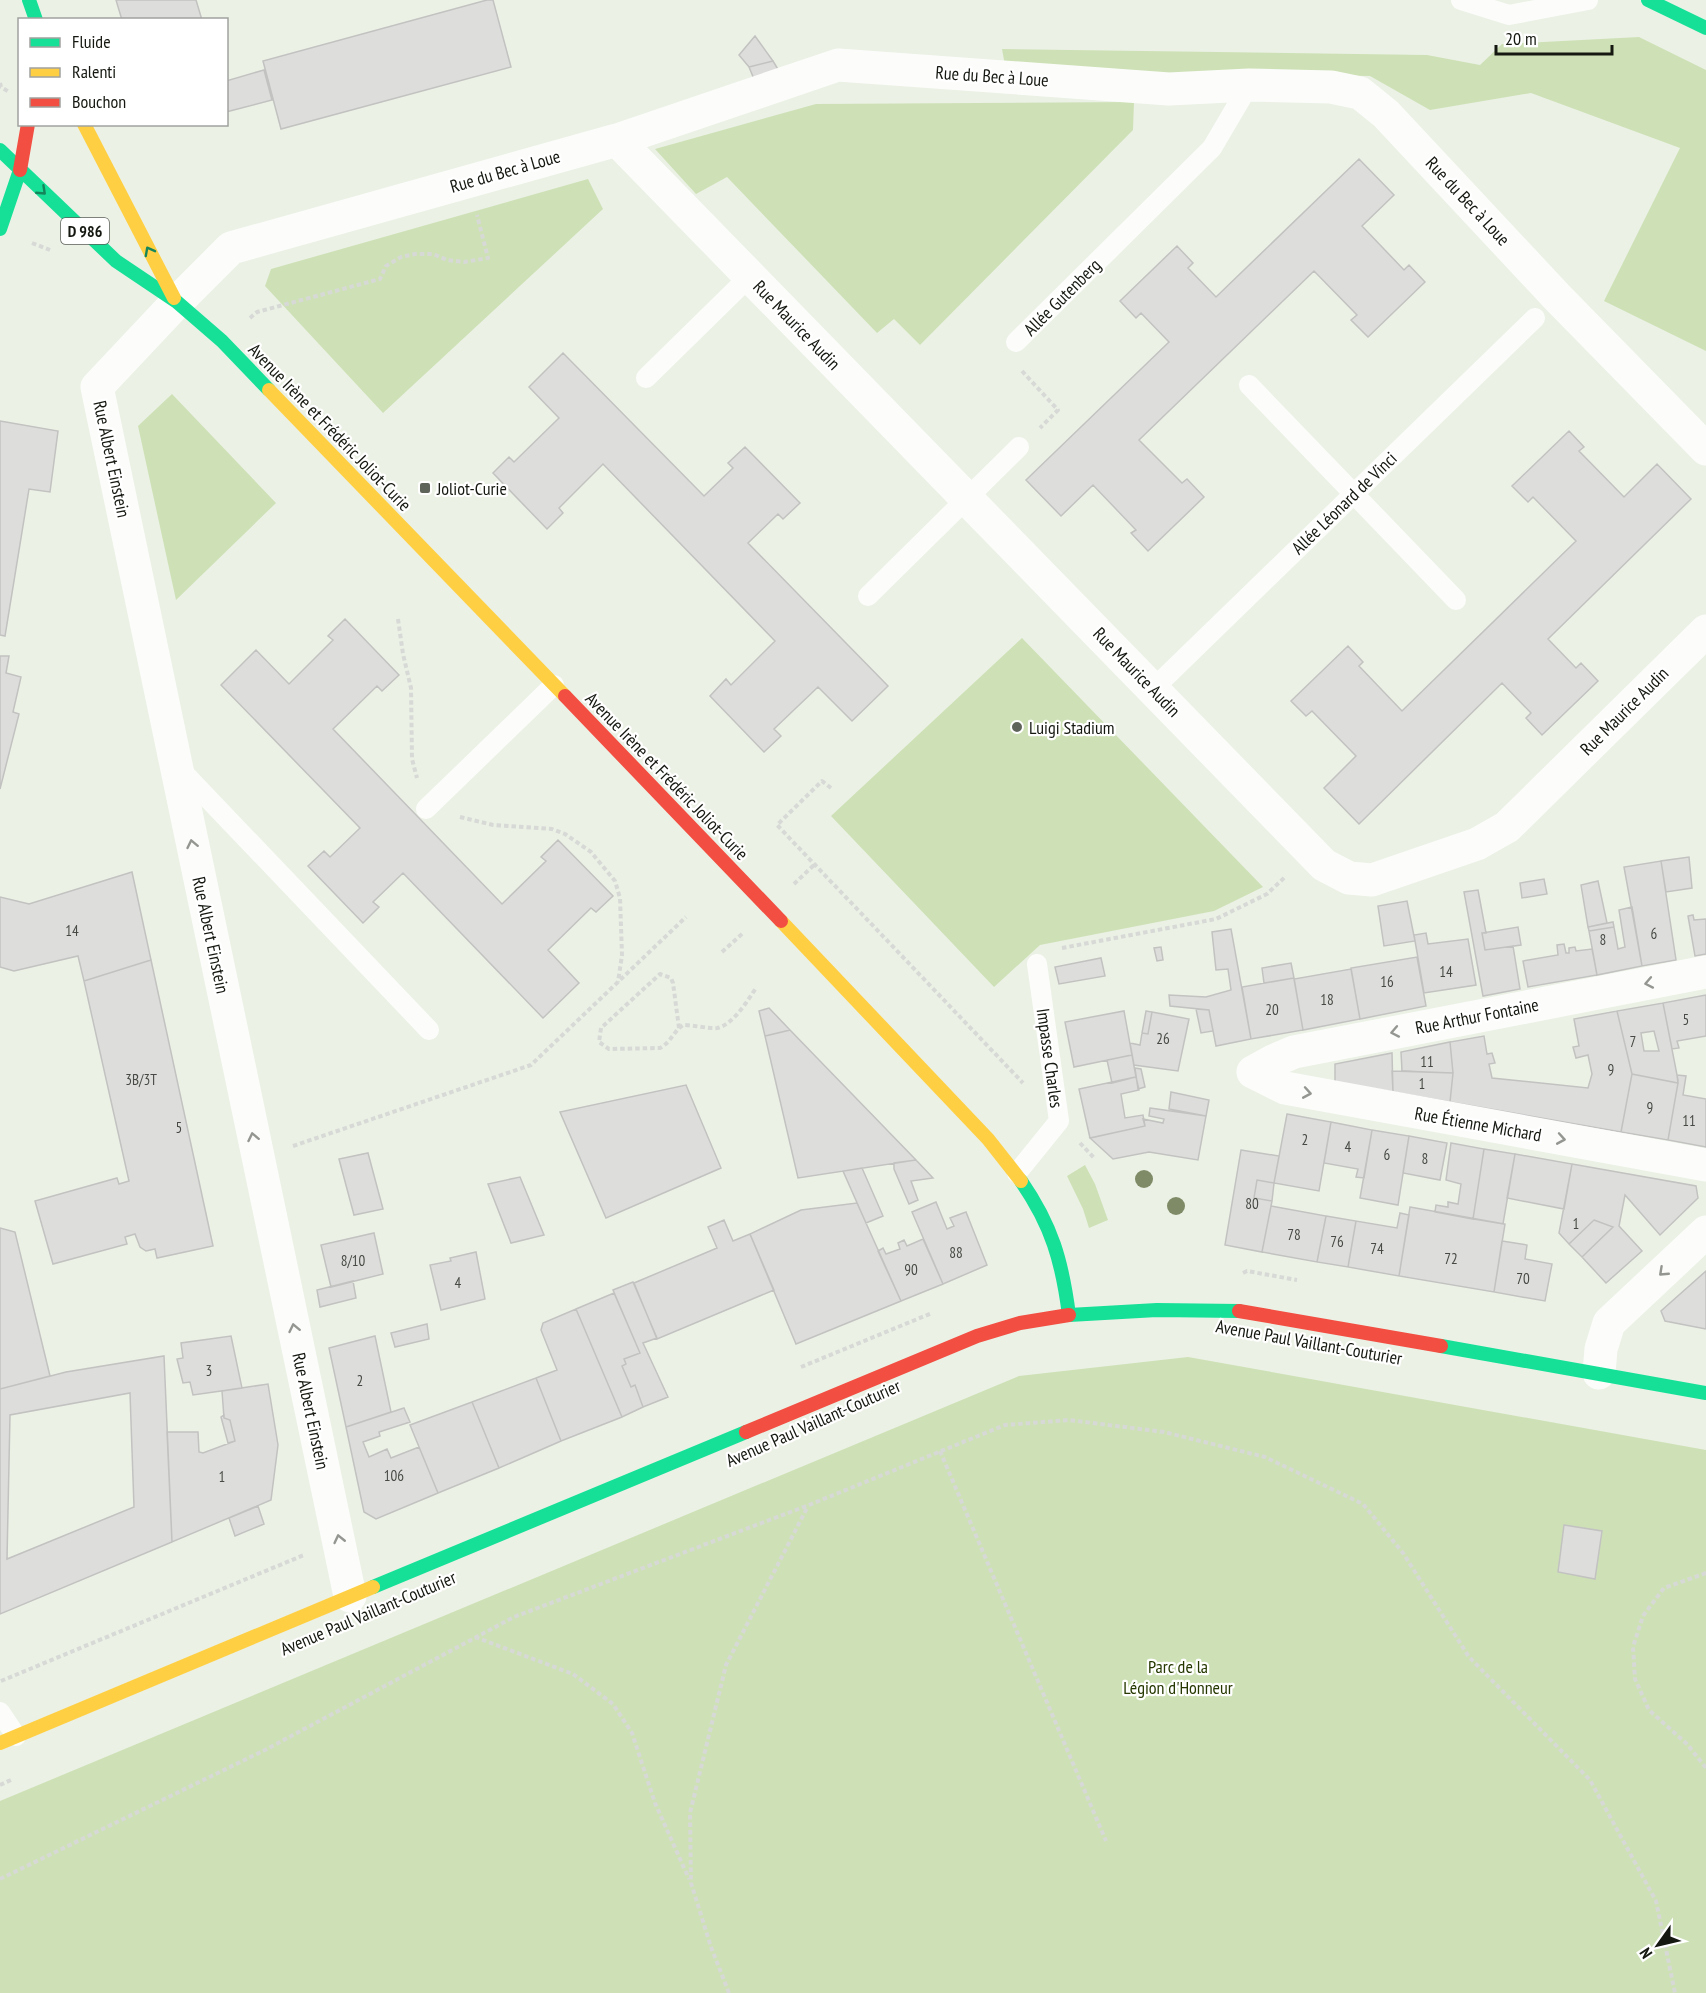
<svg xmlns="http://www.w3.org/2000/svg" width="1706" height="1993" font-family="'PT Sans Narrow',sans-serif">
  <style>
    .green { fill: #cee1b6 }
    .building { fill: #dddedc; stroke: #c2c2c1; stroke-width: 1.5; fill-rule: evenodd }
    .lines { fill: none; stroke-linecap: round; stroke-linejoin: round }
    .path { stroke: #d7d9d6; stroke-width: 4; stroke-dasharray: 4.5 3; stroke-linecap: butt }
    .lane { stroke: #fcfdfb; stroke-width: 20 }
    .street { stroke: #fcfdfb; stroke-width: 33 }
    .fast { stroke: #16e098; stroke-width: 14 }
    .slow { stroke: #ffcf43; stroke-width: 14 }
    .jam { stroke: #f24e42; stroke-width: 14 }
    .tree { fill: #7f8b67 }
    .oneway { stroke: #15865b }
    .oneway2 { stroke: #949691 }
    .poi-dot { fill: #5f645b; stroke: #fff; stroke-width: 2 }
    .labels { text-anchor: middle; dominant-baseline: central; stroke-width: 4.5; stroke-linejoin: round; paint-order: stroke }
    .number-label { font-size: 15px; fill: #474a44 }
    .shield { fill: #fff; stroke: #5a5d58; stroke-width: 1.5 }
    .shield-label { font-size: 16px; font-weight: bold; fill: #141810 }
    .street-label { font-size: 18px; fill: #141810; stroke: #fff }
    .poi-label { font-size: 18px; fill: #141810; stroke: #fff; text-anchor: start }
    .park-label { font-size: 18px; fill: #263800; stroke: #fff }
  </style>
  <rect width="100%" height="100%" fill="#ebf1e5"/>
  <path class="green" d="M1639,37L1706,70V351L1604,301L1680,148L1531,93L1430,110L1370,76L1006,71L1002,49L1427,55L1480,65L1502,44Z
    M1134,102L1133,130L920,345L894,319L877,333L727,177L696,194L655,149L816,104Z
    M588,179L603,209L383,413L265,286L271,269Z
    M172,394L276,503L176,600L138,426Z
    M1022,638L1263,887L1214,911L1040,945L994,987L831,816Z
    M1085,1165L1095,1184L1108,1220L1089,1228L1083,1209L1067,1176Z
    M1188,1357L1706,1450V1993H0V1801L1019,1376Z"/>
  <path class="building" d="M116,0H196L202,20H122Z
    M487,0H493L511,67L281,129L263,61Z
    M755,36L773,61L749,67L739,55Z
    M773,61L779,71L754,79L749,67Z
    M264,70L272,100L226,112V81Z
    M1359,159L1394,195L1362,226L1404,270L1409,265L1425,282L1368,337L1351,320L1357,315L1314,271L1139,440L1182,483L1187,479L1204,497L1148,551L1131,533L1136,530L1093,485L1061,516L1026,480L1169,342L1141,313L1136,318L1120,301L1177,246L1193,263L1188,268L1216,297Z
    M563,353L704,496L733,468L728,463L745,447L800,503L783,519L778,514L748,543L888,686L852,721L818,687L774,729L781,736L764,752L710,696L726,679L731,685L775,641L603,464L559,508L563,513L547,529L493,473L509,457L514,462L559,418L529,387Z
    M0,421L58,431L50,492L29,489L5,636L0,635Z
    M1569,431L1584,447L1579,451L1624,497L1657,464L1691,499L1548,639L1576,668L1581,663L1598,681L1542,735L1526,718L1531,713L1502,683L1359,824L1324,788L1356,756L1312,711L1306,716L1291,701L1348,646L1363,662L1359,666L1402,711L1576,541L1533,497L1528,502L1512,486Z
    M345,619L399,675L382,691L377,686L333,729L502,904L546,861L541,857L558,840L613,896L596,912L591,908L548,950L579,983L543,1018L403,873L373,902L379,907L363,923L308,866L324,851L330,857L360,828L221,685L256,650L289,684L333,640L328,636Z
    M0,656H9L6,673L21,677L13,712L19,714L0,789Z
    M1689,857L1692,888L1666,892L1661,861Z
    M1661,861L1676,960L1642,966L1624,867Z
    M132,872L151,960L84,981L78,956L14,971L0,967V897L29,904Z
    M1544,879L1547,894L1522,898L1520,883Z
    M1598,881L1607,923L1588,927L1581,885Z
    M1478,890L1486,933H1482L1485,950L1513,946L1520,989L1483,996L1464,892Z
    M1407,901L1415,941L1384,946L1378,906Z
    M1632,907L1642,966L1597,975L1589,931L1614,927L1618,949L1625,947L1619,910Z
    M1693,915L1694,920L1706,919V954L1695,956L1688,916Z
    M1613,922L1614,927L1589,931L1588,927Z
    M1518,927L1521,945L1485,950L1482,933Z
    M1231,929L1251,1039L1216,1046L1209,1010L1170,1006L1169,995L1206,997L1231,990L1228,969L1216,970L1212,932Z
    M1426,933L1428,944L1468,939L1476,985L1424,993L1414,935Z
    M1564,944L1566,953H1569V948L1575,947L1576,951L1592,949L1597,975L1528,987L1523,961L1558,955L1557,945Z
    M1161,947L1163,960L1157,961L1154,948Z
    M1417,957L1426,1006L1360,1019L1351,968Z
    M1101,958L1105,976L1059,984L1055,967Z
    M151,960L213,1246L157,1258L155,1249L146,1251L140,1247L135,1234L125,1237L127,1244L53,1264L35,1201L117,1178L119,1184L129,1181L84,981Z
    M1291,963L1294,978L1264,983L1262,968Z
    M1351,969L1360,1019L1303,1030L1294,979Z
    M1294,978L1303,1030L1251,1039L1242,987Z
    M1706,995V1036L1677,1041L1679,1048L1672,1049L1663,1003Z
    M1663,1003L1678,1080V1083L1632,1074L1617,1011ZM1654,1031L1659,1051H1644L1641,1033Z
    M769,1008L790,1030L765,1036L759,1011Z
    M1196,1009L1209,1010L1213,1031L1201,1033Z
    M1124,1011L1132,1055L1074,1067L1065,1022Z
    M1146,1011L1152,1012L1148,1034L1142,1033Z
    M1617,1011L1632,1074L1621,1132L1450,1102L1453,1073L1450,1042L1484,1036L1487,1054L1492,1053L1495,1063L1489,1064L1492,1078L1588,1088L1592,1074L1588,1055L1576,1058L1573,1047L1579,1046L1574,1019Z
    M1152,1012L1189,1019L1178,1071L1134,1065L1130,1043L1140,1045L1142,1033L1148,1034Z
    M790,1030L820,1061L916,1160L798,1178L765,1036Z
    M1450,1042L1453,1073L1402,1071L1401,1052Z
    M1392,1053L1393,1092L1335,1082V1064Z
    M1132,1055L1136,1077L1112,1083L1107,1060Z
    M1135,1068L1141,1069L1145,1087L1138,1089Z
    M1392,1071L1453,1073L1450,1102L1393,1092Z
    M1632,1074L1678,1083L1668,1140L1621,1132Z
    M1677,1075L1686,1076L1683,1095L1706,1099V1147L1668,1140L1678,1083Z
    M1136,1077L1139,1090L1121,1094L1125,1118L1143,1115L1145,1126L1090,1138L1079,1089Z
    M686,1085L721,1168L606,1218L560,1112Z
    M1171,1092L1209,1100L1206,1116L1169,1109Z
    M1150,1108L1206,1116L1198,1160L1149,1152L1113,1159L1090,1138L1145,1126L1143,1119L1163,1123L1164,1119L1149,1116Z
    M1287,1114L1331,1122L1319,1191L1274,1183Z
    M1331,1122L1372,1130L1364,1178L1356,1177L1358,1169L1324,1163Z
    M1372,1130L1409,1136L1398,1205L1360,1198Z
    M1409,1136L1447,1143L1440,1180L1403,1173Z
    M1451,1143L1484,1149L1473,1219L1435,1212L1436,1205L1448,1207V1202L1458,1204L1461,1184L1446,1180Z
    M1484,1149L1515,1154L1503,1224L1473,1219Z
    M1241,1150L1279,1156L1274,1183L1257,1180L1254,1198L1272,1201L1262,1252L1225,1245Z
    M368,1153L383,1209L354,1215L339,1159Z
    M1515,1154L1572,1164L1564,1209L1507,1198Z
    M916,1160L933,1178L911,1181L918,1200L909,1204L894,1169V1163Z
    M1572,1164L1696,1186L1698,1198L1660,1235L1625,1195L1619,1226L1642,1251L1606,1283L1582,1257L1613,1227L1594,1220L1569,1244L1559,1233Z
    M862,1168L883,1216L866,1223L843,1171Z
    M520,1177L544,1235L511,1243L488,1184Z
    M1257,1180L1274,1183L1272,1201L1254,1198Z
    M936,1202L947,1229L954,1226L950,1218L966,1212L987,1265L943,1284L912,1212Z
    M857,1203L901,1301L796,1344L750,1234L801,1210Z
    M1271,1206L1326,1216L1317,1262L1262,1252Z
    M1410,1207L1505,1224L1494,1292L1399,1276Z
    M1400,1213L1409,1215L1399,1276L1348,1267L1356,1221L1397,1228Z
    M1326,1216L1356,1221L1348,1267L1317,1262Z
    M724,1220L733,1241L750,1234L774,1290L657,1339L634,1283L717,1248L708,1227Z
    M1594,1220L1613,1227L1582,1257L1569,1244Z
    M0,1228L15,1232L50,1376L0,1389Z
    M374,1233L383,1274L331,1287L321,1245Z
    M923,1239L943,1284L901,1301L878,1251L883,1248L886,1254L900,1249L898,1243L904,1240L907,1246Z
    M1502,1241L1527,1245L1525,1259L1552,1264L1545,1301L1494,1292Z
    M476,1252L485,1299L441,1310L430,1265L451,1261L450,1258Z
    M1706,1271V1329L1665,1321L1661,1311Z
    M353,1281L356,1298L320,1307L317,1290Z
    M633,1282L657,1338L643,1343L668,1397L643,1407L635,1385L631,1387L622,1366L626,1364L624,1359L640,1353L613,1290Z
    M614,1293L640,1353L624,1359L626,1364L622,1366L631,1387L635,1385L643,1407L622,1417L576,1309Z
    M576,1309L622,1417L561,1441L536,1378L557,1370L541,1330L543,1323Z
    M427,1324L429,1339L395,1347L391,1333Z
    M231,1336L242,1388L193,1395L190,1382L183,1383L177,1359L183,1358L181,1343Z
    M375,1336L391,1412L346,1427L329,1348Z
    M164,1356L172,1542L0,1614V1389L66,1372ZM130,1393L134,1507L7,1559L10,1415Z
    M536,1378L561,1441L499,1468L472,1402Z
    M268,1384L278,1445L271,1500L172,1542L167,1432H198L199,1452L203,1453L235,1441L230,1420L224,1418L222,1391Z
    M472,1402L499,1468L438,1493L410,1425Z
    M404,1408L410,1422L379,1432L380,1436L363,1442L369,1457L387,1449L391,1458L419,1447L438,1493L376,1519L364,1512L346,1427Z
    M224,1415V1418L230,1420L235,1441L228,1443L221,1417Z
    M258,1506L264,1524L235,1536L229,1518Z
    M1564,1525L1602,1531L1595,1579L1558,1572Z"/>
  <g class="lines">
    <path class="path" d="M0,83L1,87L9,92
      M32,243L50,250
      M250,318L257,312L380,279L386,266L401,257L415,254H433L447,260L464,262L488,258L477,215
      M1022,371L1058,410L1040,428
      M398,619L403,654L411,688L412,759L417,778
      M831,788L822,781L777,825L1023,1083
      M460,817L493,825L552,829L565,834L591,852L615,881L620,898L622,955L618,982
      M794,884L815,864
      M1062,948L1216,919L1267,894L1285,877
      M722,952L743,933
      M679,1028L673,983L671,978L660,974L601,1028L599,1042L609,1049L660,1048C671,1042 674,1031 683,1025C693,1025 710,1029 717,1028C733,1025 748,1000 756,988
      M1080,1143L1095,1159
      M293,1146L531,1065L686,917
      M1243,1273L1247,1271L1297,1280
      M801,1367L932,1313
      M940,1451L1106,1841
      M1706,1573L1664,1588L1643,1616L1633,1647L1635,1679L1649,1710L1687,1744L1706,1768
      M475,1637L573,1674L613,1704L632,1733L655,1803L689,1879
      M1,1681L304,1555
      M0,1785L13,1779
      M0,1879L265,1750L514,1617L809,1505L1005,1425L1069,1420L1164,1432L1265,1457L1363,1504L1403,1553L1469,1657L1590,1780L1656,1901L1675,1993
      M729,1993L711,1947L691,1883L690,1813L726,1665L808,1506"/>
    <path class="lane" d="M1461,0L1509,15L1588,0
      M1016,342L1212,148L1249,85
      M646,378L750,276
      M1249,385L1456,600
      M868,596L1019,447
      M1153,689L1535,318
      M179,768L429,1030
      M426,809L554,685
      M1017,1173L1059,1121L1037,964
      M0,1712L16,1736"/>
    <path class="street" d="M617,140L1324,865L1349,878L1372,880L1477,844L1507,827L1706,631
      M1253,1072L1273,1061L1294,1052L1706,972
      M1253,1072L1285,1088L1706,1165
      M1599,1373L1601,1349L1609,1323L1706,1232
      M350,1596L97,387L177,302L231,248L617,140L838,65L1169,89L1249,85L1331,87L1360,93L1386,114L1557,297L1706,449"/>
    <path class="fast" d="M29,0L36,20
      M1648,0L1706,28
      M0,150L116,261L177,302L222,341L269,390
      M0,229L20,170
      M1021,1181C1052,1226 1062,1261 1069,1315L1157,1310L1239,1311
      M1441,1346L1706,1393
      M373,1587L746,1432"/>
    <path class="slow" d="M84,124L174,298
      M269,390L565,696
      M781,921L988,1139L1021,1181
      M0,1743L373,1587"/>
    <path class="jam" d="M20,170L28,124
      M565,696L781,921
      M1239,1311L1441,1346
      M746,1432L977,1336L1020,1323L1069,1315"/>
  </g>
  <g class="tree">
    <circle cx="1144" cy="1179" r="9"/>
    <circle cx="1176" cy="1206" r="9"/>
  </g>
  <defs><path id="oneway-chevron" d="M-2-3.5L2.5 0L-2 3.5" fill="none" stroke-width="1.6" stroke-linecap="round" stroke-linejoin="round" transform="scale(1.5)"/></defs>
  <g class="oneway">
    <use href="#oneway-chevron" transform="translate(42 191) rotate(43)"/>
    <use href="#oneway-chevron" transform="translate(149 251) rotate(-118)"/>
  </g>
  <g class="oneway2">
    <use href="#oneway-chevron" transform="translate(192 844) rotate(-102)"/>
    <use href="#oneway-chevron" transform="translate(1649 983) rotate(169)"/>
    <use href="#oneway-chevron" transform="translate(1395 1032) rotate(169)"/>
    <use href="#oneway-chevron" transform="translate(1307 1093) rotate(10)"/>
    <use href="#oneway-chevron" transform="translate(253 1137) rotate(-102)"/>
    <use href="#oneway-chevron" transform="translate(1561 1139) rotate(10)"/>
    <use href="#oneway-chevron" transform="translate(1663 1272) rotate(137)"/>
    <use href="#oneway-chevron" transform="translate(294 1328) rotate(-102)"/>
    <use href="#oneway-chevron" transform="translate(339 1539) rotate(-103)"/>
  </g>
  <g class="poi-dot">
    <rect x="419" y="482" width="12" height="12" rx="3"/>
    <circle cx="1017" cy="727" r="6"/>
  </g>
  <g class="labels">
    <g class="number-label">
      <text x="72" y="930">14</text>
      <text x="1654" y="933">6</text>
      <text x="1603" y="939">8</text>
      <text x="1446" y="971">14</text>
      <text x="1387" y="981">16</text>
      <text x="1327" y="999">18</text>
      <text x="1272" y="1009">20</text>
      <text x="1686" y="1019">5</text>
      <text x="1163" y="1038">26</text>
      <text x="1633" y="1041">7</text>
      <text x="1427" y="1061">11</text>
      <text x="1611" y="1069">9</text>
      <text x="141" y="1079">3B/3T</text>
      <text x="1422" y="1083">1</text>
      <text x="1650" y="1107">9</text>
      <text x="1689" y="1120">11</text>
      <text x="179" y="1127">5</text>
      <text x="1305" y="1139">2</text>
      <text x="1348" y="1146">4</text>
      <text x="1387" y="1154">6</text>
      <text x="1425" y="1158">8</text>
      <text x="1252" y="1203">80</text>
      <text x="1576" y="1223">1</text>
      <text x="1294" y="1234">78</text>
      <text x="1337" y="1241">76</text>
      <text x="1377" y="1248">74</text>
      <text x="956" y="1252">88</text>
      <text x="1451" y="1258">72</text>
      <text x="353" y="1260">8/10</text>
      <text x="911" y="1269">90</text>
      <text x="1523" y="1278">70</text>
      <text x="458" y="1282">4</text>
      <text x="209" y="1370">3</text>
      <text x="360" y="1380">2</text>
      <text x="394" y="1475">106</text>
      <text x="222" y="1476">1</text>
    </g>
    <rect class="shield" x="61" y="218" width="48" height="26" rx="4.5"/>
    <g class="shield-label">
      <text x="85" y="231">D 986</text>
    </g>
    <g class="street-label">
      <text transform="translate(992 76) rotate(4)">Rue du Bec à Loue</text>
      <text transform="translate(505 171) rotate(-16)">Rue du Bec à Loue</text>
      <text transform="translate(1468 201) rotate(47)">Rue du Bec à Loue</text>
      <text transform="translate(1062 297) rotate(-45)">Allée Gutenberg</text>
      <text transform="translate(797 325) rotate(46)">Rue Maurice Audin</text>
      <text transform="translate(330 427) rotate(46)">Avenue Irène et Frédéric Joliot-Curie</text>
      <text transform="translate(112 459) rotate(78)">Rue Albert Einstein</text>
      <text transform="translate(1344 503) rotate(-44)">Allée Léonard de Vinci</text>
      <text transform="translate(1137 672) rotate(46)">Rue Maurice Audin</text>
      <text transform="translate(1624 711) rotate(-45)">Rue Maurice Audin</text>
      <text transform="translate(667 776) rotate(46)">Avenue Irène et Frédéric Joliot-Curie</text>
      <text transform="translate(211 935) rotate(78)">Rue Albert Einstein</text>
      <text transform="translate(1477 1016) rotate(-11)">Rue Arthur Fontaine</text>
      <text transform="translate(1050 1058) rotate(82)">Impasse Charles</text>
      <text transform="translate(1478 1124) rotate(10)">Rue Étienne Michard</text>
      <text transform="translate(1309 1342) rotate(10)">Avenue Paul Vaillant-Couturier</text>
      <text transform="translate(311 1411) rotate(78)">Rue Albert Einstein</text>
      <text transform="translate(813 1423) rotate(-24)">Avenue Paul Vaillant-Couturier</text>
      <text transform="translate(368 1613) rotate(-23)">Avenue Paul Vaillant-Couturier</text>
    </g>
    <g class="poi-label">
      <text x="437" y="488">Joliot-Curie</text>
      <text x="1029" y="727">Luigi Stadium</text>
    </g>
    <g class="park-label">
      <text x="1178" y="1666">Parc de la<tspan x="1178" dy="21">Légion d'Honneur</tspan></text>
    </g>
  </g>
  <rect x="18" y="18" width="210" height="108" fill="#ffffff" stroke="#a1a39f" stroke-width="1.5"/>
  <rect x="30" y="38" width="30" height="9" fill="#16e098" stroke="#a1a39f" stroke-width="1.5"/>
  <text x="72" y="48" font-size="18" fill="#141810">Fluide</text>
  <rect x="30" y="68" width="30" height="9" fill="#ffcf43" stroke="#a1a39f" stroke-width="1.5"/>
  <text x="72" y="78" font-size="18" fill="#141810">Ralenti</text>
  <rect x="30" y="98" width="30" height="9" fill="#f24e42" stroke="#a1a39f" stroke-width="1.5"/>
  <text x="72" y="108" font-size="18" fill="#141810">Bouchon</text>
  <g transform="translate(1658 1945) rotate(236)" stroke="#ffffff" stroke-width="4.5" paint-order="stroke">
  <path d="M0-4.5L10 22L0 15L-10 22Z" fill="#141810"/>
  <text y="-9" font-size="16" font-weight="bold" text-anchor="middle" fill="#141810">N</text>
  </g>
  <path d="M1496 45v9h116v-9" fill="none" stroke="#141810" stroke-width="3"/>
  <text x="1505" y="45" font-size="18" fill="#141810" stroke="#ffffff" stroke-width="4.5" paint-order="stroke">20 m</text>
</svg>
